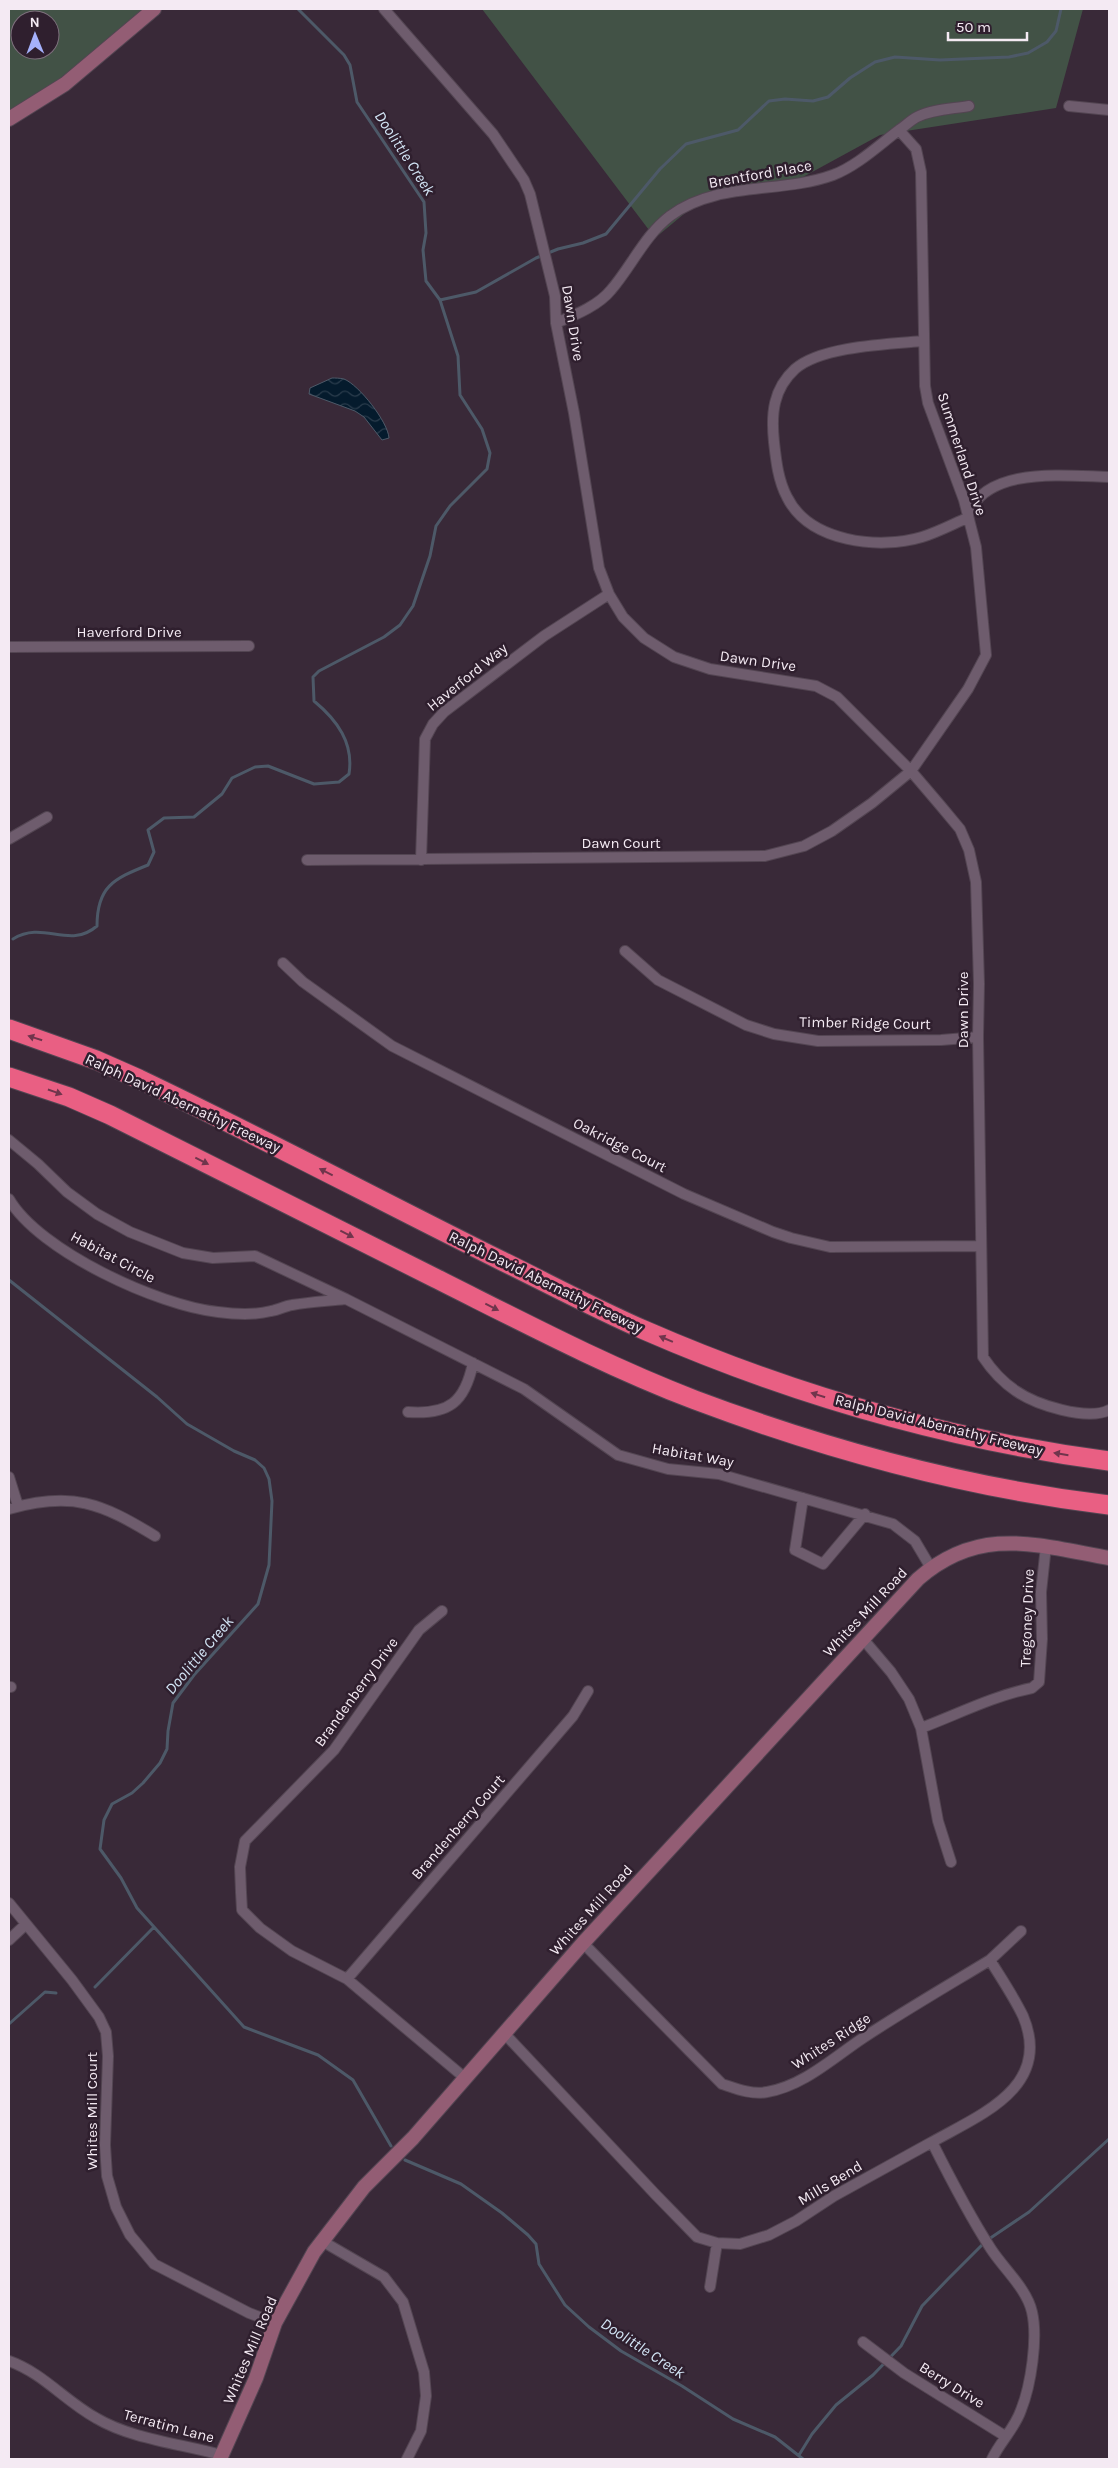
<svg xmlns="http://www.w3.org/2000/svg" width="1118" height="2468" font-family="Karla,sans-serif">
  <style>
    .green { fill: #425246; fill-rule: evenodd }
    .water { fill: url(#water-waves); stroke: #4d5968 }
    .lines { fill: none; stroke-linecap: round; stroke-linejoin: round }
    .stream { stroke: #4d5968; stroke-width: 3 }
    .street-casing { stroke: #534552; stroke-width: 12 }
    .secondary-casing { stroke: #534552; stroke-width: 16 }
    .highway-casing { stroke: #534552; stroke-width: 21 }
    .street { stroke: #6e5c6d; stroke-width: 10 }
    .secondary { stroke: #935d74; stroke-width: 14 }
    .highway { stroke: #e95f83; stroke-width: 19 }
    .oneway { fill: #70354c }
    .labels { text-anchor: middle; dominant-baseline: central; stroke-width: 5; stroke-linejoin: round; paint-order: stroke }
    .street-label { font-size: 15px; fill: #f4eaf3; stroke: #2f1f2e }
    .water-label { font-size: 16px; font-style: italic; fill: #d3e5f6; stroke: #2f1f2e }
  </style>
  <defs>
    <pattern id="water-waves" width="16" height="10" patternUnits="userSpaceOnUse" patternTransform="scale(1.25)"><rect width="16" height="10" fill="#051b2d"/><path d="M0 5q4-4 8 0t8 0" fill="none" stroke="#2a3c4c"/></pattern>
  </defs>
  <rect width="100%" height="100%" fill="#392938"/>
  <path class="green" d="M9,9H144L9,124ZM20,20H50V50H20Z
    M482,9H1083L1056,108L880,135L792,183L708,194L655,238Z"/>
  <path class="water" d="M332,378C335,378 340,378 344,379C359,385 388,422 389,438L382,440L364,417L355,411L309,394L310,388Z"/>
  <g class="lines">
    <path class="stream" d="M440,300L476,292L536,258L558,249L583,243L606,234L660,169L686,144L738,130L769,101L785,99L813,101L828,97L850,78L875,62L895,57L940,60L1009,57L1028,53L1047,42L1056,31L1061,9
      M13,939C44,920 69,950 97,926C97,887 113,879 148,865L154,852L148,830L164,818L194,817L222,794L232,778L255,767L268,766L314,784L339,782L349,774C354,743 337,720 314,701L313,677L319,671L384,637L400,625L413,606L430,556L436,526L450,506L487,469L490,453L482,429L460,395L458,356L440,300L426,281L423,250L426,233L424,202L357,102L350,65L344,55L298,9
      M9,1280L157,1397L187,1424L234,1451L255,1460L264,1468L269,1479L272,1501L269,1565L258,1604L194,1675L173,1703L168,1731L167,1749L160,1763L143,1783L132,1793L112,1804L104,1820L100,1849L121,1878L137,1908L244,2027L318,2055L353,2080L391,2146
      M95,1987L154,1927
      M9,2024L45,1992L56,1993
      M405,2160L461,2184L502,2213L528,2235L536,2244L539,2264L565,2305L589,2327L621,2351L682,2386L733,2419L775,2437L803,2459
      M799,2455L812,2434L836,2405L873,2375L901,2346L922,2306L948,2279L986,2241L1029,2212L1109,2139"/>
    <defs>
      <path id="street" d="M384,9L493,134L524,180L530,194L555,296L556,323L574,413L599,568L609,594L623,617L644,638L674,657L710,669L816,686L837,697L911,771L940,805L960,829L969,850L976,882L979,984L978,1037L983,1357C991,1369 1004,1383 1016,1391C1036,1405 1087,1421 1109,1410
        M1069,106L1109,110
        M556,323C575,315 598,306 611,290C631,267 645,235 670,216C716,181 781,194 833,175C857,166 879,145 899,130C905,126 911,120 917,117C933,109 952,109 969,106
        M923,341C889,344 821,346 795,369C773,389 771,414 774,442C776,460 778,480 787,497C809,542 879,550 922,537C938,532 953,524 967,518C983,465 1066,476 1109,477
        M9,647L249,646
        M9,839L47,817
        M307,860L765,856L804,846L832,831L872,803L911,771L968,689L986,655L976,547L964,500L928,403L925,386L921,172L916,149L899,130
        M421,860L425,739L433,724L444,712L544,636L609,594
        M625,951L658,980L746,1025L774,1034L818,1041L941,1040L978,1037
        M283,963L303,982L392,1046L684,1194L773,1232L791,1238L830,1247L980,1246
        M9,1140L38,1164L67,1192L97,1214L130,1232L183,1253L213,1258L255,1256L346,1299L524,1389L618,1455L668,1469L719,1474L893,1524L915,1541L931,1568
        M9,1199C39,1251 159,1306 218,1312C233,1314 256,1315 271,1311C278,1310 285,1306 292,1305C310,1302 328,1301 345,1299
        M408,1412C449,1415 465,1402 473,1363
        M9,1477L18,1506
        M803,1498L795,1550L823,1564L865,1514
        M9,1509C72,1491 101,1503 155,1536
        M442,1611L419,1630L334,1750L245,1841L240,1867L241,1892L242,1910L260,1928L292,1951L347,1979L465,2078
        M863,1639L891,1672L909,1699L921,1728L938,1821L951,1862
        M9,1687H11
        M921,1728C958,1714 993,1696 1032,1688L1039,1682L1042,1639L1041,1592L1046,1546
        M9,1903L72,1980L99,2017L106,2032L108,2056L105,2145L107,2176L116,2207L130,2235L154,2264L249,2313L275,2323
        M9,1940L25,1925
        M583,1943L722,2084C737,2089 752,2095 767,2092C803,2086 833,2058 863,2038C904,2011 947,1986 990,1960C1001,1978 1014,1997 1023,2016C1053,2087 980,2115 932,2142
        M990,1960L1021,1931
        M347,1979L573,1716L588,1691
        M504,2033L656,2195L697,2237L717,2243L740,2244L769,2235L796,2221L834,2196L932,2142C950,2178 969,2215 991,2249C1004,2269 1027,2289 1032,2312C1038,2338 1031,2385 1021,2410C1015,2428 1000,2442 992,2459
        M322,2241L384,2277L403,2302L424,2372L426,2396L421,2431L407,2459
        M710,2287L717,2243
        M863,2342L904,2373L1005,2436
        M9,2361C43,2373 65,2401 96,2418C131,2439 182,2444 221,2455"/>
      <path id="secondary" d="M9,119L65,84L154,9
        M220,2459L256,2378L275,2323L314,2252L364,2187L413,2138L583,1943L918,1579C980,1525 1036,1545 1109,1558"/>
      <path id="highway" d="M9,1029L96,1060L139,1079C261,1137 381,1201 502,1261C549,1284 596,1309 644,1330C791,1394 950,1440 1109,1461
        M9,1077L69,1097L110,1115C219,1169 327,1224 435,1278C521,1321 606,1366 695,1400C828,1450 968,1488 1109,1505"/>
    </defs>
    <use href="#street" class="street-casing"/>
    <use href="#secondary" class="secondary-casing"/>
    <use href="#highway" class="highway-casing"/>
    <use href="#street" class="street"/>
    <use href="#secondary" class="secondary"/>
    <use href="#highway" class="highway"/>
  </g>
  <defs><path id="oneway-solid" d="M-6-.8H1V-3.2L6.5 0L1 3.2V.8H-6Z" transform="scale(1.25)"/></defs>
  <g class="oneway">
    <use href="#oneway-solid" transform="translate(35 1038) rotate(-162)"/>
    <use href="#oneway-solid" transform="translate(55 1092) rotate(19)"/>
    <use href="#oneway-solid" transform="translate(202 1161) rotate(27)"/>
    <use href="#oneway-solid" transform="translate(326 1172) rotate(-153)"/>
    <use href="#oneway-solid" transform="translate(347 1234) rotate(27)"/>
    <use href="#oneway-solid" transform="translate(492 1307) rotate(27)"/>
    <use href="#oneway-solid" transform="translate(666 1339) rotate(-157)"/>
    <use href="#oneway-solid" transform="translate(818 1395) rotate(-162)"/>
    <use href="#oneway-solid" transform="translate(1061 1454) rotate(-171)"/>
  </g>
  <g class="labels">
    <g class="street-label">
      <text transform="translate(760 174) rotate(-10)">Brentford Place</text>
      <text transform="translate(573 323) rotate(81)">Dawn Drive</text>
      <text transform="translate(962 454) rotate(72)">Summerland Drive</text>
      <text x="129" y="632">Haverford Drive</text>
      <text transform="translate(758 661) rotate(8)">Dawn Drive</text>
      <text transform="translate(467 677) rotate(-39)">Haverford Way</text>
      <text x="621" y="843">Dawn Court</text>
      <text transform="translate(963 1010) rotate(-90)">Dawn Drive</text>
      <text transform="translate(865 1023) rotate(1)">Timber Ridge Court</text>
      <text transform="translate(183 1103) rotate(25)">Ralph David Abernathy Freeway</text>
      <text transform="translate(620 1145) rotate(27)">Oakridge Court</text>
      <text transform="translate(113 1257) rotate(28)">Habitat Circle</text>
      <text transform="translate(546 1282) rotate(26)">Ralph David Abernathy Freeway</text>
      <text transform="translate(939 1425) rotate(14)">Ralph David Abernathy Freeway</text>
      <text transform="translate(693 1455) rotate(10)">Habitat Way</text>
      <text transform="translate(865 1612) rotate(-47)">Whites Mill Road</text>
      <text transform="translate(1027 1618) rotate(-88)">Tregoney Drive</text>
      <text transform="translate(356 1692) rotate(-54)">Brandenberry Drive</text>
      <text transform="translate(458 1827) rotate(-49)">Brandenberry Court</text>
      <text transform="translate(591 1910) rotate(-48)">Whites Mill Road</text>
      <text transform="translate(831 2041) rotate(-33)">Whites Ridge</text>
      <text transform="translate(92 2111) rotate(-90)">Whites Mill Court</text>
      <text transform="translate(830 2183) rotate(-31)">Mills Bend</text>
      <text transform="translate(250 2350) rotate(-67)">Whites Mill Road</text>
      <text transform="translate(952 2385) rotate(32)">Berry Drive</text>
      <text transform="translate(169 2426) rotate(15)">Terratim Lane</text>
    </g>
    <g class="water-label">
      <text transform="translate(405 153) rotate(57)">Doolittle Creek</text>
      <text transform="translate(199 1655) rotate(-50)">Doolittle Creek</text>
      <text transform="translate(643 2348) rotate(33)">Doolittle Creek</text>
    </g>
  </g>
  <rect width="1118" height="2468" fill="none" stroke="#f4eaf3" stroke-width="20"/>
  <g transform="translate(35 35) rotate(359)"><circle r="24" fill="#2f1f2e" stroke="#7e707d"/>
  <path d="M0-4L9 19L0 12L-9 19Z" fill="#a5b1fc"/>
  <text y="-8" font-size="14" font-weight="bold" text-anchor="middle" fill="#f4eaf3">N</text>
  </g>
  <path d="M948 32v8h79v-8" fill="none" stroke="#f4eaf3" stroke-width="2.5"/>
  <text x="956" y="32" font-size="15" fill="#f4eaf3" stroke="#2f1f2e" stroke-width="4" paint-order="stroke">50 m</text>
</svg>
